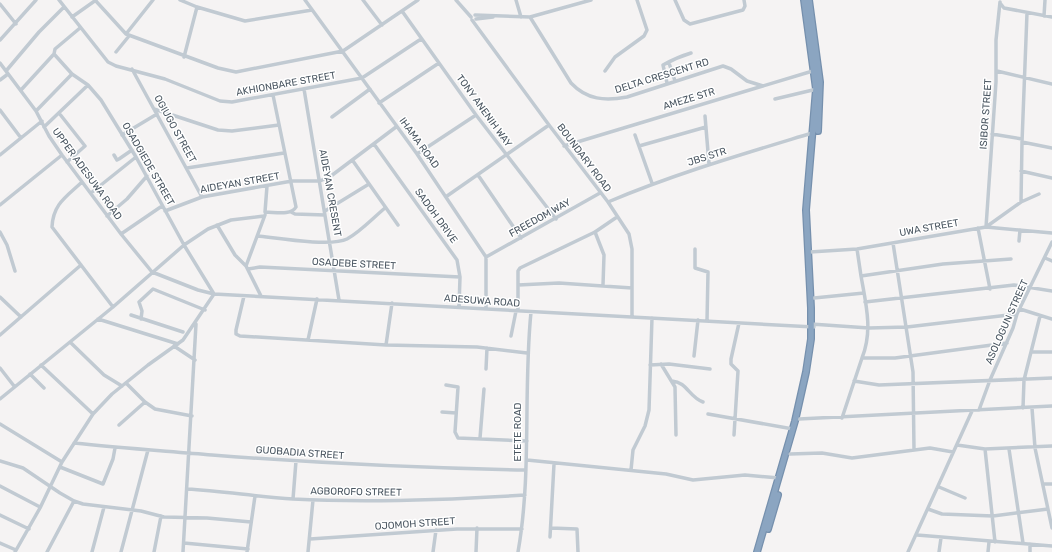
<svg xmlns="http://www.w3.org/2000/svg" width="1052" height="552" font-family="Rubik,sans-serif">
  <style>
    .lines { fill: none; stroke-linecap: round; stroke-linejoin: round }
    .highway-casing { stroke: #7690ad; stroke-width: 8 }
    .minor { stroke: #c1cad2; stroke-width: 3.5 }
    .highway { stroke: #8ba5c1; stroke-width: 5.5 }
    .labels { text-anchor: middle; dominant-baseline: central; stroke-width: 3; stroke-linejoin: round; paint-order: stroke }
    .street-label { font-size: 10px; fill: #4a5661; stroke: #fff }
  </style>
  <rect width="100%" height="100%" fill="#f5f3f3"/>
  <g class="lines">
    <defs>
      <path id="highway" d="M809,0L820,82L818,131
        M768,529L778,495
        M757,552L795,421L806,372L811,339V308L806,210L816,89L804,0"/>
    </defs>
    <use href="#highway" class="highway-casing"/>
    <path class="minor" d="M59,0L108,62L116,66L165,79L220,101L232,102L362,78L421,39
      M95,0L126,34L218,68L236,72L343,51L418,0
      M180,0L197,7L245,21L312,10
      M305,0L417,154L486,257V308
      M363,0L382,25
      M456,0L471,17
      M516,0L521,17
      M675,0L684,20L690,24L743,10L745,6L744,0
      M1000,3L1004,8L1052,17
      M0,4L16,24
      M402,11L476,115L556,219
      M475,15L530,17L591,0
      M1044,16L1045,0
      M72,17L96,0
      M530,17L571,83C587,100 605,101 627,97L723,66L731,69L747,81L763,86
      M476,19L493,17
      M472,20L549,125L608,202L629,234L632,249V317
      M126,34L153,0
      M0,40L36,0
      M116,52L129,36
      M54,54L72,74L88,85L101,100L136,157L184,245L214,294
      M184,57L197,7
      M0,63L36,111L49,136L62,155L121,234L152,272L198,290L214,294L814,327
      M669,63L675,81
      M132,69L202,197
      M6,71L39,32L64,7
      M605,71L615,57L644,36L647,30L637,0
      M997,71L1052,84
      M0,80L8,74
      M667,83L663,65C672,60 681,56 691,53
      M304,89L339,300
      M21,90L54,54L55,49L80,28
      M775,99L817,89
      M379,103L439,63
      M154,109L218,130L232,131L279,125
      M0,110L21,138
      M36,111L72,74
      M59,113L85,146L67,162
      M705,116L709,164
      M332,117L370,89
      M44,127L88,85
      M992,134L1022,139
      M122,135L157,114
      M635,135L652,183
      M1022,142L1052,148
      M374,144L457,260L460,277L459,307
      M564,146L816,70
      M639,146L706,127
      M417,154L476,115
      M0,155L42,121
      M114,155L117,160L119,159L132,150
      M353,161L398,225
      M187,168L284,153
      M1021,171L1052,178
      M478,175L521,238
      M82,182C66,197 53,204 52,227L113,307
      M267,186L265,212C275,212 291,216 296,207L273,95
      M91,193L136,157
      M447,196L549,125
      M608,202C674,174 743,154 812,133
      M1021,202L1022,142L1027,13
      M0,205L62,155
      M165,211L202,197L292,181H320L331,176L396,127
      M325,211L369,184
      M291,212L295,214L325,215
      M107,216L127,199L147,176
      M217,225L235,255L246,266
      M986,227L996,82V40L1000,2
      M986,227L1021,202L1039,194
      M978,228L990,289
      M0,232L7,245L15,271
      M595,232L604,255L603,285
      M121,234L162,206
      M258,236C277,238 331,247 347,239C360,232 373,218 385,208
      M1019,241L1020,230
      M893,243L913,372L914,450
      M695,249V268L708,272L707,321
      M857,249L861,276
      M810,252L857,249L986,227L1052,233
      M486,257L600,193
      M1045,258L1052,261
      M248,269L260,267L460,277
      M518,285L559,283L632,288
      M244,296L236,330V334L240,336L386,345L477,347L527,353
      M261,296L246,266L265,215
      M0,297L21,317
      M814,298L864,293
      M865,302L1014,285L1052,291
      M1020,309L1052,319
      M518,311V271L520,268L595,232L617,217
      M131,315L183,332
      M98,319L178,344
      M141,319L142,311L139,302L153,289L205,310
      M811,324L869,328L907,327L1017,314
      M0,335L81,265
      M511,336L516,311
      M308,340L317,299
      M70,342L104,375L122,386
      M386,345L392,303
      M174,346L195,360
      M1031,352H1052
      M694,356L698,320
      M862,358C873,331 866,304 861,276L943,264L1011,259
      M661,364L675,387L676,435
      M41,365L93,414
      M650,365L669,364L710,369
      M0,368L14,386
      M486,369L487,348
      M30,374L44,388
      M672,381C687,382 689,397 703,402
      M854,381L879,385L1052,378
      M126,383L145,402L155,409L192,416
      M446,385L458,387L455,432L458,438L527,441
      M0,399L113,307L184,245L208,229L231,220L264,216
      M1023,408L1024,380L1040,316
      M1032,408L1035,448L1052,528
      M979,410L990,380L1013,328L1017,314L1052,242
      M442,412L456,413
      M708,414L793,429
      M842,418L862,358H895L1007,343
      M799,419L1052,406
      M0,424L62,462
      M119,425L145,402
      M734,435L738,371L731,364V359L739,323
      M480,438L484,389
      M74,443C120,448 166,451 212,455C317,463 421,468 526,470
      M957,445L985,449L1052,446
      M985,449L995,542
      M1009,449L1023,543
      M790,454L822,453L852,458L930,448L953,452
      M527,460L666,474L693,480L745,475L779,478
      M0,461L23,468L60,493L74,501L83,504L141,511L164,517L207,518L251,522
      M60,467L103,484L113,459L115,448
      M631,470L633,450L645,426L649,410L652,318
      M1043,484H1052
      M0,486L40,507
      M939,487L965,498
      M187,489C223,491 258,497 293,499C371,503 447,500 525,495
      M293,499L296,461
      M928,509L942,514L993,516L1048,509
      M0,515L29,529
      M551,528L577,529L578,552
      M917,535L1052,546
      M550,537L554,464
      M310,539L457,529H522
      M0,543L16,550
      M184,543L248,549
      M1030,544V552
      M15,552L40,508L62,462L93,414L112,394L148,365L183,340L214,294
      M47,552L74,501
      M92,552L104,507
      M121,552L148,450
      M154,552L161,516
      M183,552L196,324
      M247,552L255,496
      M308,552L313,500
      M433,552L436,530
      M476,552L477,528
      M518,552C532,473 523,392 531,312
      M908,552L972,411
      M939,552L941,538
      M988,552L989,542"/>
    <use href="#highway" class="highway"/>
  </g>
  <g class="labels">
    <g class="street-label">
      <text transform="translate(662 76) rotate(-17)">DELTA CRESCENT RD</text>
      <text transform="translate(286 84) rotate(-10)">AKHIONBARE STREET</text>
      <text transform="translate(689 99) rotate(-17)">AMEZE STR</text>
      <text transform="translate(484 111) rotate(54)">TONY ANENIH WAY</text>
      <text transform="translate(986 114) rotate(-86)">ISIBOR STREET</text>
      <text transform="translate(175 129) rotate(61)">OGIUGO STREET</text>
      <text transform="translate(419 143) rotate(54)">IHAMA ROAD</text>
      <text transform="translate(707 157) rotate(-18)">JBS STR</text>
      <text transform="translate(584 158) rotate(53)">BOUNDARY ROAD</text>
      <text transform="translate(148 164) rotate(60)">OSADGIEDE STREET</text>
      <text transform="translate(87 174) rotate(54)">UPPER ADESUWA ROAD</text>
      <text transform="translate(240 183) rotate(-10)">AIDEYAN STREET</text>
      <text transform="translate(330 193) rotate(80)">AIDEYAN CRESENT</text>
      <text transform="translate(436 216) rotate(54)">SADOH DRIVE</text>
      <text transform="translate(540 218) rotate(-29)">FREEDOM WAY</text>
      <text transform="translate(929 228) rotate(-10)">UWA STREET</text>
      <text transform="translate(354 264) rotate(3)">OSADEBE STREET</text>
      <text transform="translate(482 301) rotate(4)">ADESUWA ROAD</text>
      <text transform="translate(1007 322) rotate(-66)">ASOLOGUN STREET</text>
      <text transform="translate(518 432) rotate(-90)">ETETE ROAD</text>
      <text transform="translate(300 453) rotate(4)">GUOBADIA STREET</text>
      <text transform="translate(356 492) rotate(1)">AGBOROFO STREET</text>
      <text transform="translate(415 524) rotate(-4)">OJOMOH STREET</text>
    </g>
  </g>
</svg>
